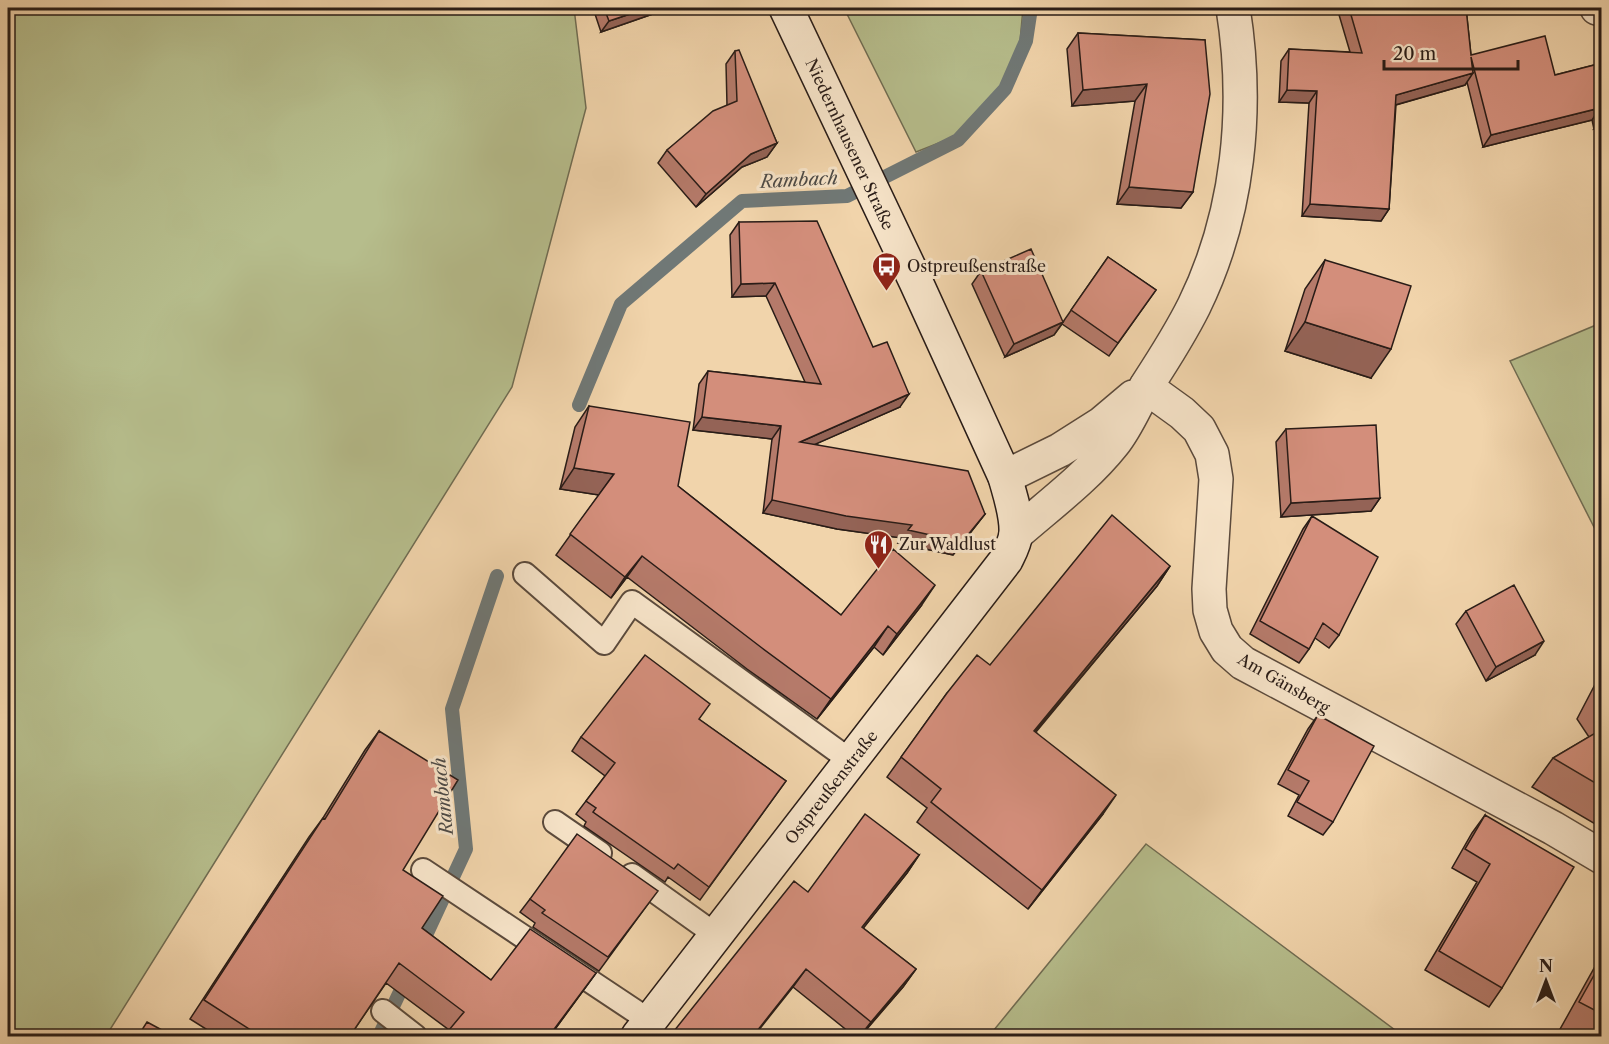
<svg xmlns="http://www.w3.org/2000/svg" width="1609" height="1044" font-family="'Libre Caslon Text',serif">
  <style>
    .green { fill: #b6bd8c; stroke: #706c52; stroke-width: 1.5 }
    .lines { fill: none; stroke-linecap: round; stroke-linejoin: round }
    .stream { stroke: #707876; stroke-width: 14 }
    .service-casing { stroke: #5b4a3c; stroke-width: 26 }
    .minor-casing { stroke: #5b4a3c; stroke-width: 36 }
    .tertiary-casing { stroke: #5b4a3c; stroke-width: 36 }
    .secondary-casing { stroke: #291c17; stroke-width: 36 }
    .service { stroke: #f6e3c8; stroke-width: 22 }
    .minor { stroke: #f6e3c8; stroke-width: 33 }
    .tertiary { stroke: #f6e3c8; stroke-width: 33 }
    .secondary { stroke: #f6e3c8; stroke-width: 33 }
    .wall { fill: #b57a6a; stroke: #291c17; stroke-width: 1.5 }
    .shaded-wall { fill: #946356; stroke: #291c17; stroke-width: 1.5 }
    .building { fill: #d38e7b; stroke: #291c17; stroke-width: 1.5 }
    .labels { text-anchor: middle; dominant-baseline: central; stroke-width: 6; stroke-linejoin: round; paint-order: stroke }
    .street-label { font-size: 16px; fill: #291c17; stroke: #f6e3c8 }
    .poi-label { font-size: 16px; fill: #291c17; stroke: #f6e3c8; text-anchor: start }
    .water-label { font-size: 18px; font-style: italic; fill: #4d4a46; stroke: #f6e3c8 }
  </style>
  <rect width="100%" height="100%" fill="#f1d4ab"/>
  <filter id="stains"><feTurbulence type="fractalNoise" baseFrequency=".00333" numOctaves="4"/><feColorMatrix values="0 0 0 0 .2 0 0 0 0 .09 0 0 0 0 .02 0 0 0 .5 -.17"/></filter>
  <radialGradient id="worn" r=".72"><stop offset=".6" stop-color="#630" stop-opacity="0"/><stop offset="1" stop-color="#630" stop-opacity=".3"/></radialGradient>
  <path class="green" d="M8,8H574L586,108L512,387L106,1036H8Z
    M844,8H1023L1020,42L1002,88L954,137L916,152Z
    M1601,323V541L1510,361Z
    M1146,844L1403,1036H989Z"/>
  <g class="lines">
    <path class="stream" d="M579,405L621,304L742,201L847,196L958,140L1005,89L1026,41L1031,8
      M420,948L466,849L452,709L497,576
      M379,1036L407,977"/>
    <defs>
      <path id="service" d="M525,574L604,643L632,602L851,761
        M555,822L600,853
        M423,870L650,1021
        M632,875L716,935
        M383,1011L415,1036"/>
      <path id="minor" d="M1597,8L1602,9
        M1146,387L1182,413L1199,429L1212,454L1216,479L1209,589L1210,610L1216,631L1227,649L1243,663L1553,828L1602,857"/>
      <path id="tertiary" d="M1005,477L1060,450L1101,424L1133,397
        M1016,534C1049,505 1086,478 1113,444C1127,427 1136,404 1147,385C1164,359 1180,334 1194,306C1239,214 1249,108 1233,8"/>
      <path id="secondary" d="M638,1036L1006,560C1010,552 1015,543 1016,533C1017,515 1010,495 1005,477L916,282L786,8"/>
    </defs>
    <use href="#service" class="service-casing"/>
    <use href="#minor" class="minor-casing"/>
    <use href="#tertiary" class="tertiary-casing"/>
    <use href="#secondary" class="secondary-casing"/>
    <use href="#service" class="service"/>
    <use href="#minor" class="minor"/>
    <use href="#tertiary" class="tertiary"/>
    <use href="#secondary" class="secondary"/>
  </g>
  <path class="wall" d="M593,8H668L667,9L601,32Z
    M1337,8H1466L1471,55L1555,75L1602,63V127L1594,129L1592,120L1483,147L1467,82L1465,85L1396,105L1389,209L1381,221L1302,216L1309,103L1279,102L1281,61L1289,49L1350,52Z
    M1078,33L1205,40L1193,192L1181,208L1117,204L1135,101L1072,106L1067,49Z
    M735,51L777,143L767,157L742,167L696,207L658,163L667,150L727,105L726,64Z
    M739,222L900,407L815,444L985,514L953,555L898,543L902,538L837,529L763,513L772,439L693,430L699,384L708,371L805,382L766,296L732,297L730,235Z
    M1108,257L1156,290L1109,356L1062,324L1054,335L1005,357L972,284L981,271L1063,322Z
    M1325,260L1371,378L1285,351L1305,289Z
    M589,406L678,486L841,615L921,606L883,655L874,647L817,719L747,669L627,577L611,598L556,555L599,495L560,489L575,427Z
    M1286,429L1380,498L1371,511L1281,517L1276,442Z
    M1312,516L1339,635L1329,648L1315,638L1309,649L1299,663L1250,634L1303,529Z
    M1170,566L1157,586L1036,732L1103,814L1028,909L917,822L927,808L887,777L947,693L990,665Z
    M1466,611L1535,655L1486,681L1456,624Z
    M1602,671V828L1532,787L1553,758L1589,737L1577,719Z
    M1318,715L1333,822L1323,835L1288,816L1299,795L1278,784L1308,729Z
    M700,720L786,781L700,900L668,877L665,882L584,826L586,822L576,814L605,776L572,751L581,737Z
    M379,731L403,870L422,928L491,980L596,973L550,1036H444L449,1030L386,983L350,1036H217L190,1019L309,837L323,818L365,750Z
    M1485,815L1502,988L1489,1007L1425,970L1477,882L1452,868L1472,833Z
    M919,855L907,873L863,928L916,969L903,987L861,1036H854L793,987L808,892Z
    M530,899L648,904L599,971L533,927L535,923L520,912Z
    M1602,954V1036H1570L1559,1031Z"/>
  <path class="shaded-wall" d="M648,8H668L667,9L601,32L609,21Z
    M1473,73L1465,85L1388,107L1396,95Z
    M1147,84L1135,101L1072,106L1083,90Z
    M1287,90L1317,91L1309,103L1279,102Z
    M1600,108L1592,120L1483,147L1491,135Z
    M1602,119V127L1594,129Z
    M777,143L767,157L742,167L696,207L706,194L751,154Z
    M1129,187L1193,192L1181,208L1117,204Z
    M1310,204L1389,209L1381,221L1302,216Z
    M775,283L766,296L732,297L741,284Z
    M1063,322L1054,335L1005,357L1014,344Z
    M1305,322L1391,349L1371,378L1285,351Z
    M909,394L900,407L791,455L800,442Z
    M702,417L781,426L772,439L693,430Z
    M574,468L614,474L599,495L560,489Z
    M1380,498L1371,511L1281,517L1291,503Z
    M772,500L985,514L953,555L898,543L902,538L837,529L763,513Z
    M642,556L627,577L611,598L625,577Z
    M1170,566L1157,586L1020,750L1034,731Z
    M935,585L921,606L883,655L897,634Z
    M888,626L874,647L817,719L831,699Z
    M1544,641L1535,655L1486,681L1496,667Z
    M1116,795L1103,814L1028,909L1042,890Z
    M919,855L907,873L850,945L862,927Z
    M806,969L793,987L754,1036H753Z
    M916,969L903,987L860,1036L871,1022Z
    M596,973L550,1036H549Z"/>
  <path class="building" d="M604,8H648L609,21Z
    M1349,8H1466L1471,55L1545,36L1555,75L1602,63V113L1600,108L1491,135L1471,57L1473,73L1396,95L1389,209L1310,204L1317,91L1287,90L1289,49L1362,53Z
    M1078,33L1205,40L1210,94L1193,192L1129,187L1147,84L1083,90Z
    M739,50L777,143L751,154L706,194L667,150L713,111L737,101L735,51Z
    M817,221L873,347L887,342L909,394L800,442L968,471L985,514L962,542L908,530L912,525L846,516L772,500L781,426L702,417L708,371L821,384L775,283L741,284L739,222Z
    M1031,249L1063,322L1014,344L981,271Z
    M1108,257L1156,290L1118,343L1071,310Z
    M1325,260L1411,286L1391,349L1305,322Z
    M589,406L690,422L678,486L841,615L893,549L935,585L897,634L888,626L831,699L762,648L642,556L625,577L570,534L614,474L574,468Z
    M1376,425L1380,498L1291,503L1286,429Z
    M1112,515L1170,566L1034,731L1116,795L1042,890L931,802L941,789L901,757L947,693L977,655L990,665Z
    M1312,516L1378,557L1339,635L1323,623L1309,649L1260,621Z
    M1514,585L1544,641L1496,667L1466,611Z
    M645,655L710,704L699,719L786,781L709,887L678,864L674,869L593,812L596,808L586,801L615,763L581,737Z
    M1602,682V696L1597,690Z
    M1318,715L1374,746L1333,822L1297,802L1309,781L1288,770Z
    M1602,729V787L1553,758Z
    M379,731L458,780L403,870L443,896L422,928L491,980L530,929L596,973L549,1036H444L464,1012L399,963L350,1036H260L204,1000L323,818L325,819Z
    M865,814L919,855L862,927L916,969L871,1022L806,969L753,1036H670L794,881L808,892Z
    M1485,815L1574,867L1502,988L1439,951L1490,864L1465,849Z
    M577,834L658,891L608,957L542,913L545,910L530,899Z
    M1602,961V1014L1579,1002Z
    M147,1022L173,1036H138Z"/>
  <defs>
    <symbol id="bus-pin" viewBox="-11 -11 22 30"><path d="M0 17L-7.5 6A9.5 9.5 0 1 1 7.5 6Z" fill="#8f2418" stroke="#f6e3c8"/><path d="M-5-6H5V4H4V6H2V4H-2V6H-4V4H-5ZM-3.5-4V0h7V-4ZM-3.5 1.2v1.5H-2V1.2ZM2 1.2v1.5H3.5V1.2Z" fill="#fff"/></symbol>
    <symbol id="restaurant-pin" viewBox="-11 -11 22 30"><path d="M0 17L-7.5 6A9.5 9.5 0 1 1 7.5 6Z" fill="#8f2418" stroke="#f6e3c8"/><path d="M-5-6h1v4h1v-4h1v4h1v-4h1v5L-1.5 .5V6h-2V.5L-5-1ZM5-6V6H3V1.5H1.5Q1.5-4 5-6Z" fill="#fff"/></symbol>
  </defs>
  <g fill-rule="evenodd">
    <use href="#bus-pin" x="870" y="250" width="33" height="45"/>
    <use href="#restaurant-pin" x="862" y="528" width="33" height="45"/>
  </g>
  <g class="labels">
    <g class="street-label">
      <text transform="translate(850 144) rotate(65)">Niedernhausener Straße</text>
      <text transform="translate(1284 683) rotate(30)">Am Gänsberg</text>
      <text transform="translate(831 787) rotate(-52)">Ostpreußenstraße</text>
    </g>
    <g class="poi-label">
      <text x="907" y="266">Ostpreußenstraße</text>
      <text x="899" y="544">Zur Waldlust</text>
    </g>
    <g class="water-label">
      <text transform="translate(799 180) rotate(-3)">Rambach</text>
      <text transform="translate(443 796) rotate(-96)">Rambach</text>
    </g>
  </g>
  <rect width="1609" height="1044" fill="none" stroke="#f1d4ab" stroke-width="30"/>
  <rect x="9" y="9" width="1591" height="1026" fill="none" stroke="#291c17" stroke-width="3"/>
  <rect x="15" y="15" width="1579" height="1014" fill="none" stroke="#291c17" stroke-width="1.5"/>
  <g transform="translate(1546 981)" stroke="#f6e3c8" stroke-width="4.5" paint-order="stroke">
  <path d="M0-4.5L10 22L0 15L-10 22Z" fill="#291c17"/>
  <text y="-9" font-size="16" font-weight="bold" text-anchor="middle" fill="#291c17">N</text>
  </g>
  <path d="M1384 60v9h134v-9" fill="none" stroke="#291c17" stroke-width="3"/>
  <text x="1393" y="60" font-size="18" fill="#291c17" stroke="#f6e3c8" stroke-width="4.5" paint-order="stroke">20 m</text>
  <rect width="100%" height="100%" filter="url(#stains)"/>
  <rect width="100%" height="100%" fill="url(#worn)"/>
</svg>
